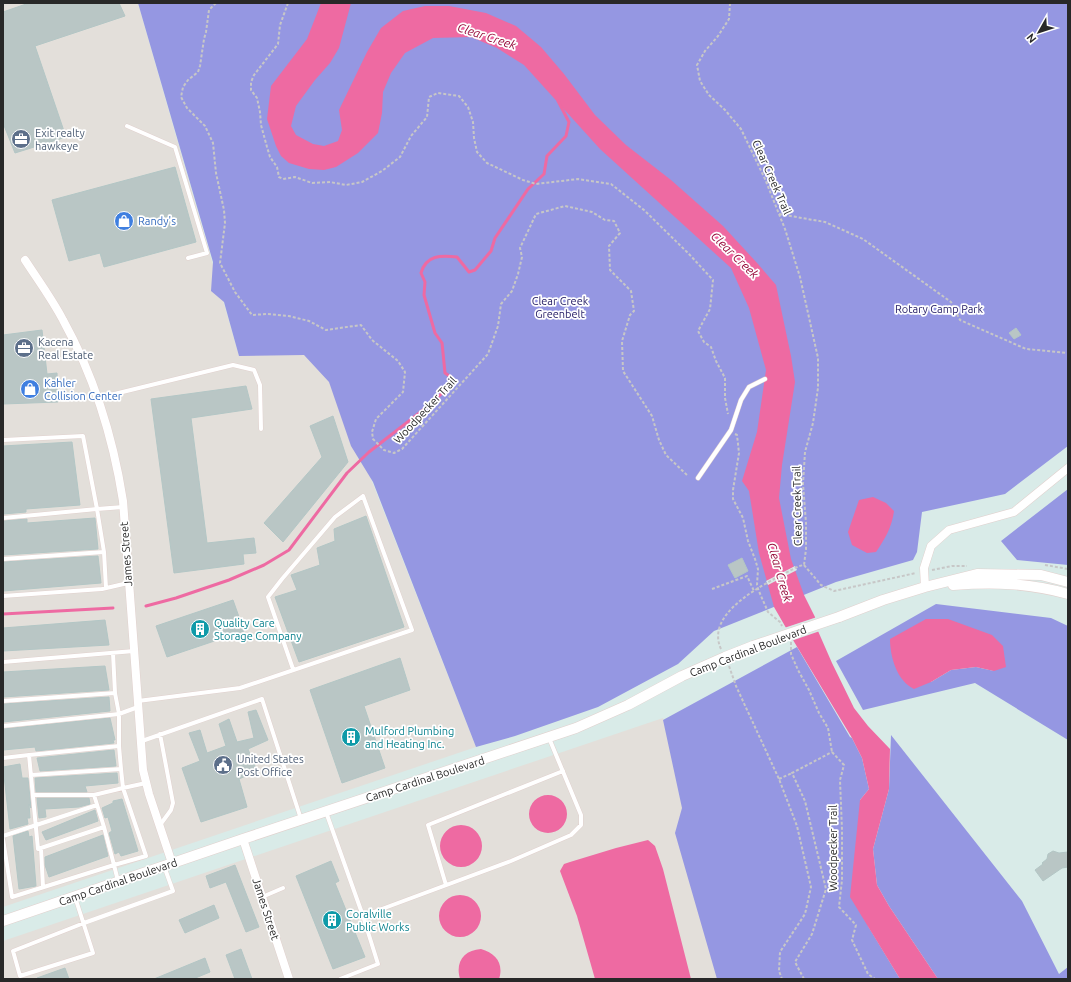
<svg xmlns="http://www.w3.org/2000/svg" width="1071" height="982" font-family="Ubuntu,sans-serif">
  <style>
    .industrial { fill: #e3dfda }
    .green { fill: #9597e2; fill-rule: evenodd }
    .water { fill: #ee6aa2 }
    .pier { fill: #d9ebe8 }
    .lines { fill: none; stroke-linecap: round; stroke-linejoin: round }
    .stream { stroke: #ee6aa2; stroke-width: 3 }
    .building { fill: #b9c6c5; stroke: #b3c6c5 }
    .service-casing { stroke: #e1d1ce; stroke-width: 5 }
    .minor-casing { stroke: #e1d1ce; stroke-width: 9 }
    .tertiary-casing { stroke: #e1d1ce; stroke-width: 11 }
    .path { stroke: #c7c7c7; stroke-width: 2; stroke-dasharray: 3 2; stroke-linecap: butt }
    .service { stroke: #fff; stroke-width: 4 }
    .minor { stroke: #fff; stroke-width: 8 }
    .tertiary { stroke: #fff; stroke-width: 10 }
    .tertiary-bridge-casing { stroke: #e1d1ce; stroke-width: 11; stroke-linecap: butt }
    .tertiary-bridge { stroke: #fff; stroke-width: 10 }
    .labels { text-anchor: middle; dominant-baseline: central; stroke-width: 3.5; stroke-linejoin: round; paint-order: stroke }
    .service-label { font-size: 11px; fill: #4e5e75; stroke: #fff; text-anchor: start }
    .street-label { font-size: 11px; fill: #282828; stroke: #fff }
    .shop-label { font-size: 11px; fill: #366cbe; stroke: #fff; text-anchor: start }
    .park-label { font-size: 11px; fill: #211963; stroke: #fff }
    .culture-label { font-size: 11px; fill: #0d838f; stroke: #fff; text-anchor: start }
    .water-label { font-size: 12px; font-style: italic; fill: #970d3c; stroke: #fff }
  </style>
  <rect width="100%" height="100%" fill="#d9ebe8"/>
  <path class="industrial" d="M3,3H138L239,356L315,336L476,747L3,907Z
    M663,718L719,979H3V941Z"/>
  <path class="green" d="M138,3H1068V446L1005,494L922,512L917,552L913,560L836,582L714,631L678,664L598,707L515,736L476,747L373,482L351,446L329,382L304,355L239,356L224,302L211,291L213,262Z
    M1068,489V565L1017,560L1001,541Z
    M936,604L1051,618L1068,626V740L975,683L863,710L836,661ZM890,639L994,671L976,667L951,670L931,682Z
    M797,647L850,737L852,738L862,758L869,789L860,800L868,926L900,979H717L675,833L682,808L663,720Z
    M891,735L1022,901L1059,974L1068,967V979H938L889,906L877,885L873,849L889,789Z"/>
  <path class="water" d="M321,3H351L339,48L330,63L315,80L296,106L291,126L296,135L313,144L324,146L338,141L342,130L339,110L367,52L381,28L403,11L425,6H449L486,13L516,26L541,47L564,74L595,115L626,145L671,180L723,226L758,264L776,285L791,356L795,382L782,465L779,498L791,559L804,595L815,617L818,631L832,663L854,708L868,726L890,749L889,789L873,849L877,885L889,906L938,979H900L850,897L860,800L869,789L862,758L852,738L793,640L774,607L759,553L749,491L742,481L757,432L766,370L749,308L731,268L600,149L524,65L497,48L471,37L433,38L405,53L391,73L383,92L382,113L378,133L358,153L336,167L324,170L309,169L289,163L281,156L276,146L267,119L271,86L307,39Z
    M873,497L886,503L894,511C892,527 885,539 876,552L867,553L852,545L848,532L859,500Z
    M926,619H948L992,635L1003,646L1006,667L994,671L976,667L951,670L931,682L914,689C897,681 890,657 890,639Z
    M529 814a19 19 0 1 1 38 0a19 19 0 1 1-38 0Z
    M440 846a21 21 0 1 1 42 0a21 21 0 1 1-42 0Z
    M648,840L655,846L663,869L691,979H595L577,916L560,871L564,864L570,862L616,848Z
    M439 916a21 21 0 1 1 42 0a21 21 0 1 1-42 0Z
    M481,949C496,953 504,964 499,979H460C455,962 464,950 481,949Z"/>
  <path class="pier" d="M795,566L797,570L768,585L766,581Z
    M817,617L820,631L791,641L784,628Z"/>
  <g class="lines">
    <path class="stream" d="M146,606L176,598L229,580L264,565L289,550L347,473L369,452L427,407L451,385V377L445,373L442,343L435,333L424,295L425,282L421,273C426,255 441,255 457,257L469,272L475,270L491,251L495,238L528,189L544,174L547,156L566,136L569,122L558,101
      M3,614L113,608"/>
  </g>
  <path class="building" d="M29,3H119L125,16L35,46L66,137L15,153L3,123V12Z
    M175,167L196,242L104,267L100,253L69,261L52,200Z
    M1016,328L1021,335L1014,339L1009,333Z
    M42,330L47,374L57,373L58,402L3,404V335Z
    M246,386L252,409L191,418L207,543L254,538L256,553L243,554L244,564L174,573L151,399Z
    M333,416L348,462L283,542L264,523L322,457L310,426Z
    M72,442L80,505L26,509V512L3,514V446Z
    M366,516L404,627L299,662L275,597L297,590L291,575L320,565L317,548L335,541L334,529Z
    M95,518L98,549L3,555V521L27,519V523Z
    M98,556L101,583L3,591V562Z
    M742,558L748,571L735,578L728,565Z
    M233,600L244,631L167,657L156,626Z
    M105,620L109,645L3,651V628Z
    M400,658L410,690L364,706L385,768L342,783L310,690Z
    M105,666L109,690L3,697V672Z
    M109,697L110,711L3,722V704Z
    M256,710L268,740L248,749L257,771L239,779L247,807L201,822L182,768L200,761L189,733L200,730L207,753L226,746L219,724L229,719L237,742L254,738L248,712Z
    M110,718L115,740H113L114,743L36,751L35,747L3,750V729Z
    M114,750L116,766L40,771L37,758Z
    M20,764L22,778H28L31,808L29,804L30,818H27L28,824L10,829L3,767Z
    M117,773L118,783L85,786L87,792H36L35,778Z
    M37,798H89L90,804L79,807L45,809L46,817L39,818Z
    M122,799L138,851L121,856L119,852L115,854L109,833L112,831L108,817L105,818L102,808L113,803V801Z
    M95,810L98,821L46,840L42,832Z
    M28,831L29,837L32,836L36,886L19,889L13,836Z
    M103,835L108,856L49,877L45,865V857Z
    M1053,851L1059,853L1068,852V867L1062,868L1043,881L1035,870L1043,864L1042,863L1047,859L1048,854Z
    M331,861L339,881L335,883L365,957L333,969L296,876Z
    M235,865L259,927L246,932L226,882L210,888L206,876Z
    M214,905L219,918L185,933L179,920Z
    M241,949L252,979H235L226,955Z
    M205,958L210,972L193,979H154Z
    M65,968L69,979H38L37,978Z"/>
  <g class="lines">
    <defs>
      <path id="service" d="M127,126L175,147L207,253L188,258
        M98,398L233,365L254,370L260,385L261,429
        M3,440L83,436L97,509L3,518
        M698,478L731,430L741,400L749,387L765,379
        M104,552L106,588
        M3,559L104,552L97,509L123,507
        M3,596L102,589L128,583
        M3,662L134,651
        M115,693L119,714L138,707
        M3,701L115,693L113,653
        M138,701L240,688L412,630L363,496L335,517L282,579L268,597L293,669
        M3,726L119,714V746L29,755
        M142,741L262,699L301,819
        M3,758L29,755L38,849L104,827L94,795L123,788L146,856L114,865L118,881
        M121,769L123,788L146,783
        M31,775L121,769L119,746
        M33,795H94
        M326,812L363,916L511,861L571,835L581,825V815L549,738
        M160,825L171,810L173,803L160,734
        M3,836L97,805
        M3,839L12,897L114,865L104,827
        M41,848L43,887
        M446,885L428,825L563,771
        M75,897L93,953L20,976L13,951L84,923L173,891L164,866
        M262,897L283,888
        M340,979L378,964L363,916"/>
      <path id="minor" d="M25,260C38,280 52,299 63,320C94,376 113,437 123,501L143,770L149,794L172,863
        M925,587L924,568L931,546L949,530L1014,512L1068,468
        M243,839L289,979"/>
      <path id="tertiary" d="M953,585C994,582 1029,583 1068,594
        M839,617L883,600L925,587L977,574L1041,575L1068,582
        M3,921L243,839L576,728L628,705L682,676L725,657L753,646"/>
    </defs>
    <use href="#service" class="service-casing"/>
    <use href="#minor" class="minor-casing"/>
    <use href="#tertiary" class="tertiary-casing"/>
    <path class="path" d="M216,3L209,10L206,32L204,39L200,66L198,72L188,80L183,87L181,97L187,108L205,126L213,143L216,173L224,210L225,223L220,263L235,292L252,315L267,314L289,316L309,321L326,330L361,325L372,340L398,361L405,372L403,392L376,419L372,432L373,439L384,450L394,453L402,449L488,354L498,326L501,304L512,291L518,274L522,257L520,248L536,214L565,206L592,212L605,220L614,221L620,233L609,246L610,270L631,291L634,311L630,315L622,341L623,371L652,416L659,440L666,455L687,475
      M288,3L280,25L278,44L254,75L251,82V90L257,98L260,112L261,125L267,147L270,157L277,167L279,177L283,179L295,177L312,183L330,182L346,185L362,182L382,171L400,157L411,136L427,117L429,97L438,93L459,96L468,107L473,122L474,138L477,152L487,163L523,180L536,184L578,179L611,184L644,210L689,254L713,280L710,309L698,331L704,342L711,347L716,361L725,378V398L728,414
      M730,3L729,19L718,36L705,51L697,65L700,81L709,95L725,110L741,129L765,179L785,229L800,277L818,358V388L813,423L805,452L803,484L806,523V549L804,565
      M779,214L825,222L863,239L951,302L960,320L1026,349L1068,353
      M735,434L737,435L739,453L733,490V499L743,518L748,541L755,559L758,569L757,585L758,589L768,612L780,622L782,626
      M804,565L821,585L834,591L916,573
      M1045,565L1068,569
      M932,570L952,566H967
      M712,589L747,576L754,591
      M791,642V654L798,670L809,690L819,713L828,728L832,752
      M721,649C703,610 773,580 799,566L804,565
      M729,666L736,686L779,779L797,826L811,887L805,914L780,952L779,971L782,979
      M832,752L844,765L840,780L842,830V880L839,907L856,925L852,940L868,974L875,979
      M779,779L792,773
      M804,979L795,962L812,934L826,889L805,801L792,773L832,752"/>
    <use href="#service" class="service"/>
    <use href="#minor" class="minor"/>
    <use href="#tertiary" class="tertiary"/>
    <defs>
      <path id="tertiary-bridge" d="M753,646L839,617"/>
    </defs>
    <use href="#tertiary-bridge" class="tertiary-bridge-casing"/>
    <use href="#tertiary-bridge" class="tertiary-bridge"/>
  </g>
  <defs>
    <symbol id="office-disc" viewBox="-11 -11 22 22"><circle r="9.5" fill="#5c6f8a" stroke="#fff"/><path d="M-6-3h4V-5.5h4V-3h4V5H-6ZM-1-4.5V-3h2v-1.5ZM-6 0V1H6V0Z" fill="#fff"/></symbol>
    <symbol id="shop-disc" viewBox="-11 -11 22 22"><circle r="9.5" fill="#3f7fe0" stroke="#fff"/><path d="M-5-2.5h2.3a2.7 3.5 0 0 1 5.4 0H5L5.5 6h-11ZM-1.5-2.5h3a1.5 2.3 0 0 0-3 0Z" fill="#fff"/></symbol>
    <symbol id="building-disc" viewBox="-11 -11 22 22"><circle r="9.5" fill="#0f9aa8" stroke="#fff"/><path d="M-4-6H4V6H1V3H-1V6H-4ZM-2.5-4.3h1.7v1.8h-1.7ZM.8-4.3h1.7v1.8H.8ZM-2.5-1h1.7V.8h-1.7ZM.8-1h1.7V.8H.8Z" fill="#fff"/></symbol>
    <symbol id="civic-disc" viewBox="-11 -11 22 22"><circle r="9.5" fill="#5c6f8a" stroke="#fff"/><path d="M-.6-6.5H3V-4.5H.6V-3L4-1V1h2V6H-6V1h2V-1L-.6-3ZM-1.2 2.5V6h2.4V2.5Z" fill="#fff"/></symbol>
  </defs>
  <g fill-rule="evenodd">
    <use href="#office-disc" x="10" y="128" width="22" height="22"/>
    <use href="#shop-disc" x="113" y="210" width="22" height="22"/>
    <use href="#office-disc" x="13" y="337" width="22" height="22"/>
    <use href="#shop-disc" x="19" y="378" width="22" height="22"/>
    <use href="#building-disc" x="189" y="618" width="22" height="22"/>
    <use href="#building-disc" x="340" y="726" width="22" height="22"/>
    <use href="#civic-disc" x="212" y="754" width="22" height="22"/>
    <use href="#building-disc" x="321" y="909" width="22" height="22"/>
  </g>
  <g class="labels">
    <g class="service-label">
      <text x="35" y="133">Exit realty<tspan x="35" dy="13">hawkeye</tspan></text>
      <text x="38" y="342">Kacena<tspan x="38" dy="13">Real Estate</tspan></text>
      <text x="237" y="759">United States<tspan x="237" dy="13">Post Office</tspan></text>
    </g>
    <g class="street-label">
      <text transform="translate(772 177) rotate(66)">Clear Creek Trail</text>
      <text transform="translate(425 410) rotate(-47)">Woodpecker Trail</text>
      <text transform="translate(797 506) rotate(-91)">Clear Creek Trail</text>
      <text transform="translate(126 554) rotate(-94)">James Street</text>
      <text transform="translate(748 651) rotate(-21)">Camp Cardinal Boulevard</text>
      <text transform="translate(425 779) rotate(-18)">Camp Cardinal Boulevard</text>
      <text transform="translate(833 848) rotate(-90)">Woodpecker Trail</text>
      <text transform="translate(118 882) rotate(-19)">Camp Cardinal Boulevard</text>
      <text transform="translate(266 909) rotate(72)">James Street</text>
    </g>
    <g class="shop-label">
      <text x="138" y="221">Randy's</text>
      <text x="44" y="383">Kahler<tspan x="44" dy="13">Collision Center</tspan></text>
    </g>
    <g class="park-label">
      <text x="560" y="301">Clear Creek<tspan x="560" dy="13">Greenbelt</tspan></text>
      <text x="939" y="309">Rotary Camp Park</text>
    </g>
    <g class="culture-label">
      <text x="214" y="623">Quality Care<tspan x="214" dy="13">Storage Company</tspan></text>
      <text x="365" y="731">Mulford Plumbing<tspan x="365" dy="13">and Heating Inc.</tspan></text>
      <text x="346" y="914">Coralville<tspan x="346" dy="13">Public Works</tspan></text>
    </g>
    <g class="water-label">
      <text transform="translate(487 36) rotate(18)">Clear Creek</text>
      <text transform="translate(735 255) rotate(44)">Clear Creek</text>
      <text transform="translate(780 572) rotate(74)">Clear Creek</text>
    </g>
  </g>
  <rect width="1071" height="982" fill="none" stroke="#282828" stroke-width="8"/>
  <g transform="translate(1039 32) rotate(231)" stroke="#ffffff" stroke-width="3" paint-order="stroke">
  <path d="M0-3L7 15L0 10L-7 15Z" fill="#282828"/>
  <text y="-6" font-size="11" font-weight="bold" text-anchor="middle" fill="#282828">N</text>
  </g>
</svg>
